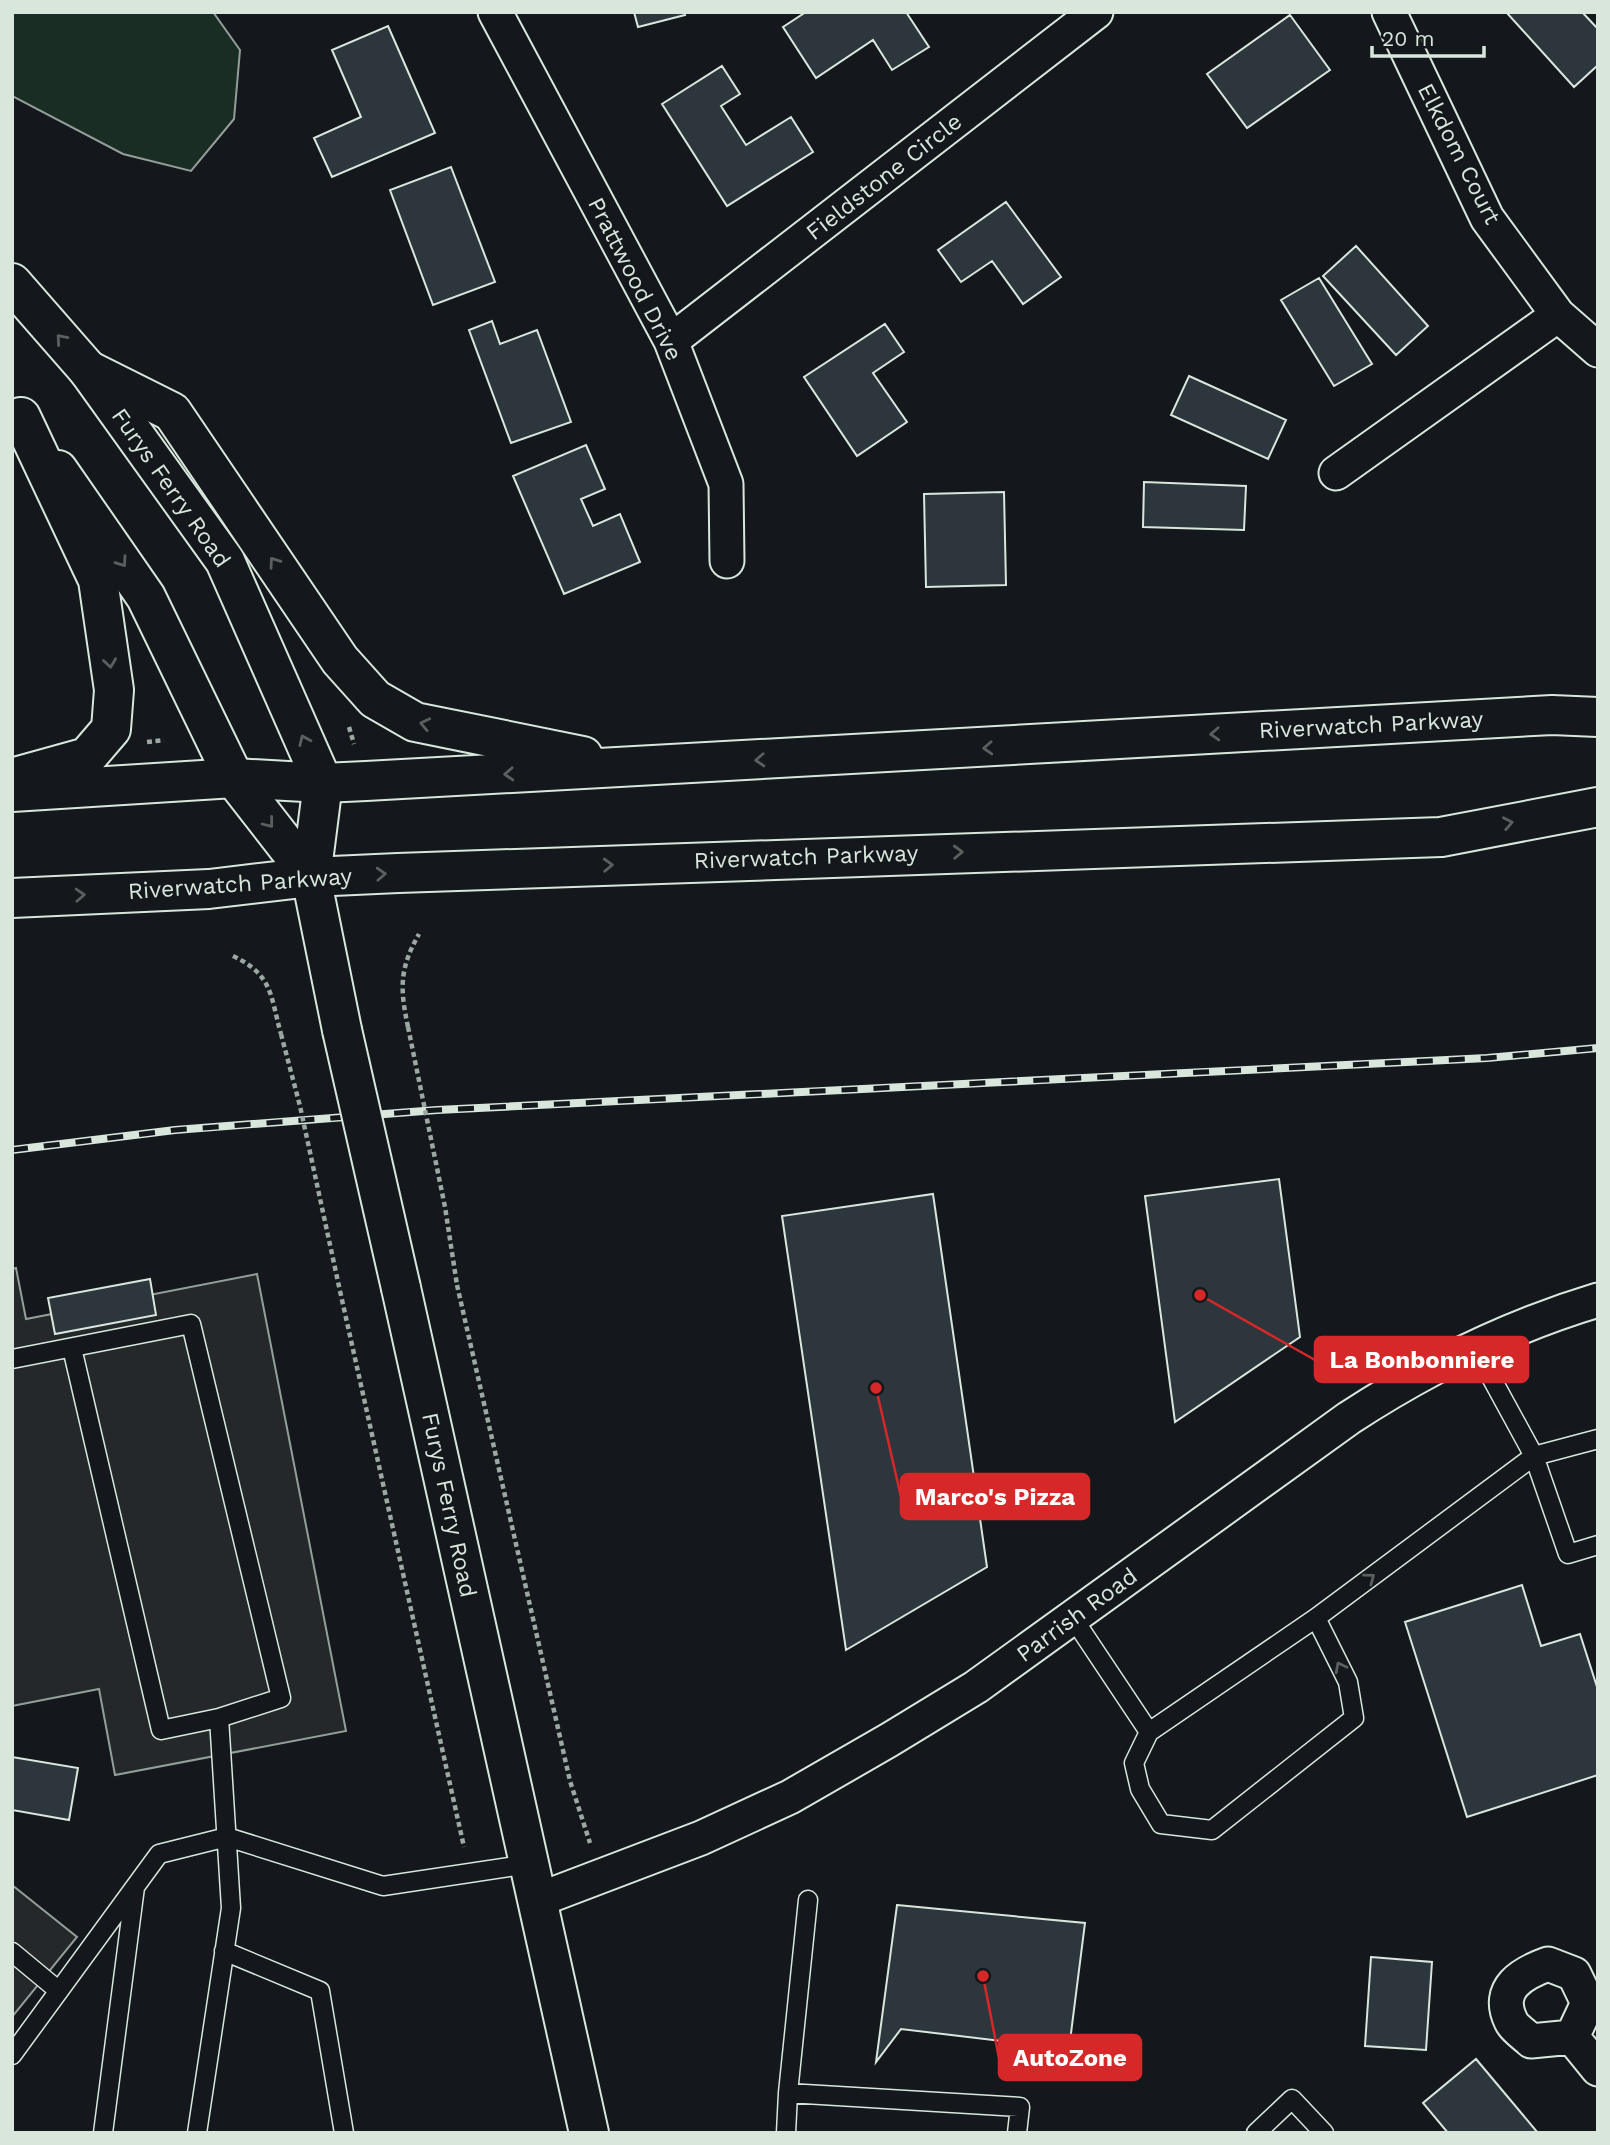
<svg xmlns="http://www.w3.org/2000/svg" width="1610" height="2145" font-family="'Work Sans',sans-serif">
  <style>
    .green { fill: #1a2d24; stroke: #939e99; stroke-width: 2 }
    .parking { fill: #24282b; stroke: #939e99; stroke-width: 2 }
    .building { fill: #2c363c; stroke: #d8e6dc; stroke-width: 2 }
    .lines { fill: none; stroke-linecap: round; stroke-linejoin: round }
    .lane-casing { stroke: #d8e6dc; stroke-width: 21 }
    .street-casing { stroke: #d8e6dc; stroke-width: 37 }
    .secondary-casing { stroke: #d8e6dc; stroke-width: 42 }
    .primary-casing { stroke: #d8e6dc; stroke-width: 42 }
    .path { stroke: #9da8a2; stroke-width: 4.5; stroke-dasharray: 5 3.5; stroke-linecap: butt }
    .lane { stroke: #14181c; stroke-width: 18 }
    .street { stroke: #14181c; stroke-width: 33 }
    .secondary { stroke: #14181c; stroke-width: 38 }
    .primary { stroke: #14181c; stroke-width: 38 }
    .rail-casing { stroke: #d8e6dc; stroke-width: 8 }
    .rail { stroke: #14181c; stroke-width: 5; stroke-dasharray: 16; stroke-linecap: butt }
    .secondary-bridge-casing { stroke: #d8e6dc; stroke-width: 42; stroke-linecap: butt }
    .path-bridge { stroke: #9da8a2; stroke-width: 4.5; stroke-dasharray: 5 3.5; stroke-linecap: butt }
    .secondary-bridge { stroke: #14181c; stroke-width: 38 }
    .oneway { stroke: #59605f }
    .labels { text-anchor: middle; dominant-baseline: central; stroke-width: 5; stroke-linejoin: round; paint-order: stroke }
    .street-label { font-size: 23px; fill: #d8e6dc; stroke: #14181c }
    .leader { fill: none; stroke: #d62828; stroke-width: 2.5 }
    .callout-dot { fill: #d62828; stroke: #14181c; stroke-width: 2.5 }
    .callout { fill: #d62828; stroke: #d62828; stroke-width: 2.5 }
    .callout-label { font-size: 24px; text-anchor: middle; font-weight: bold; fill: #fff }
  </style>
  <rect width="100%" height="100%" fill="#14181c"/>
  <path class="green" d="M12,12H213L240,50L234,119L191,171L123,154L12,96Z"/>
  <path class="parking" d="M16,1268L26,1319L257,1274L346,1731L115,1775L99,1689L12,1706V1269Z
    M12,1885L77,1937L12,2017Z"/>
  <path class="building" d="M634,12H684L685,15L638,27Z
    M806,12H906L929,47L892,70L873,40L816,78L783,27Z
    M1506,12H1582L1598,29V65L1574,87Z
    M1290,15L1330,70L1247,128L1207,74Z
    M388,26L435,133L332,177L314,138L361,117L332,50Z
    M722,66L740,94L721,106L746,145L791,117L813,152L727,206L662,104Z
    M451,167L495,282L433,305L390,190Z
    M1006,202L1061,277L1023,304L992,261L961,282L938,250Z
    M1356,246L1428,326L1396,355L1323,276Z
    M1319,278L1372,364L1334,386L1281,300Z
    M492,321L500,344L537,330L571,422L511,443L469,330Z
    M885,324L904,352L873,373L907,422L857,456L804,377Z
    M1189,376L1286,420L1268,459L1171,415Z
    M586,445L605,489L581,499L593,526L620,514L640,562L564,594L513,476Z
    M1144,482L1246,486L1244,530L1143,527Z
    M1004,492L1006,585L926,587L924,494Z
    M1279,1179L1300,1337L1175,1422L1145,1196Z
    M933,1194L987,1567L846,1650L782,1216Z
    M150,1279L156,1315L55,1334L48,1298Z
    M1522,1585L1541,1646L1580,1634L1598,1690V1775L1467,1817L1405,1622Z
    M12,1757L78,1768L69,1820L12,1810Z
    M897,1905L1085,1923L1069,2049L901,2029L876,2062Z
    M1371,1957L1432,1962L1426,2050L1365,2046Z
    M1476,2059L1538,2133H1448L1423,2103Z"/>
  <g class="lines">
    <defs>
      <path id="lane" d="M1474,1346L1534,1456L1598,1439
        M72,1348L161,1730L219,1718
        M12,1359L191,1324L281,1698L219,1718L231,1908L197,2133
        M1073,1618L1149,1732L1316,1618L1534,1456L1568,1554L1598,1545
        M1149,1732L1134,1763L1140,1789L1161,1824L1212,1830L1354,1718L1348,1682L1316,1618
        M224,1951L320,1991L344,2133
        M12,1952L59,1991
        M12,2055L159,1854L227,1837L383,1886L529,1864
        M788,2093L808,1900
        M103,2133L135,1887
        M786,2133L788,2093L1020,2107L1017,2133
        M1256,2133L1292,2099L1324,2133"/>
      <path id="street" d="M495,12L671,341L726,484L727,561
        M1389,12L1487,218L1558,315L1598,350
        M671,341L1096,12
        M1336,473L1558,315
        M538,1900L701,1838L790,1797L889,1740L976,1687L1349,1418C1427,1367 1508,1327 1598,1300
        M1548,1964L1574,1974L1588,2003L1572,2037L1531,2041C1525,2035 1514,2028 1511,2021C1495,1988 1523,1973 1548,1964Z
        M1572,2037L1598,2069"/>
      <path id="secondary" d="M12,283L88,370L225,561L323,783L311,877L342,1030
        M58,470L146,597L234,778L311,877
        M401,1288L589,2133"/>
      <path id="primary" d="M88,370L172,412L340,660L375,699L415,722L583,756
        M15,777L87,757L111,729L114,690L98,580L21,417
        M12,792L234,778L323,783L366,781L1552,715L1598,717
        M12,898L209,889L311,877L398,873L1441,837L1598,807"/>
    </defs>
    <use href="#lane" class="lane-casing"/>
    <use href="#street" class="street-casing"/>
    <use href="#secondary" class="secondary-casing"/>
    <use href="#primary" class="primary-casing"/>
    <path class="path" d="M349,727L354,744
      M147,742L164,740
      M233,956C273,975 270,995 281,1034
      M408,1027C400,989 399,969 419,934
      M457,1285L570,1781L590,1843
      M340,1291L464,1847"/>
    <use href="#lane" class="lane"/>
    <use href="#street" class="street"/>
    <use href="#secondary" class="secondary"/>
    <use href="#primary" class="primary"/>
    <defs>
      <path id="rail" d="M12,1150L175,1130L437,1110L1487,1058L1598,1048"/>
    </defs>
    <use href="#rail" class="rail-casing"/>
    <use href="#rail" class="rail"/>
    <defs>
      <path id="secondary-bridge" d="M342,1030L401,1288"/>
    </defs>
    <use href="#secondary-bridge" class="secondary-bridge-casing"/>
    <path class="path-bridge" d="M408,1027L445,1207L457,1285
      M281,1034L300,1106L340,1291"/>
    <use href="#secondary-bridge" class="secondary-bridge"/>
  </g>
  <defs><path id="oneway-chevron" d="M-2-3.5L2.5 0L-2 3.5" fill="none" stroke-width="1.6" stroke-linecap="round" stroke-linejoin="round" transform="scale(1.75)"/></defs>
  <g class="oneway">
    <use href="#oneway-chevron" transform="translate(61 339) rotate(-131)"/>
    <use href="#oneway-chevron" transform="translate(122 562) rotate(55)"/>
    <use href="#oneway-chevron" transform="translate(274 562) rotate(-125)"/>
    <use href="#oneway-chevron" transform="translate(110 663) rotate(82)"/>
    <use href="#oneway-chevron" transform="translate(425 724) rotate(-168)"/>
    <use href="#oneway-chevron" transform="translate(1215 734) rotate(177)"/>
    <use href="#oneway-chevron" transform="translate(304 740) rotate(-114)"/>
    <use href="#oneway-chevron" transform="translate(988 748) rotate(177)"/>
    <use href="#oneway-chevron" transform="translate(760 760) rotate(177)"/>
    <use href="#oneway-chevron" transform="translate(509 774) rotate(177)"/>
    <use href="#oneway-chevron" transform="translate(269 823) rotate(52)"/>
    <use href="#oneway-chevron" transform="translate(1508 823) rotate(-11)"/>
    <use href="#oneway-chevron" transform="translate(958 852) rotate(-2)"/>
    <use href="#oneway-chevron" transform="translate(608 865) rotate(-2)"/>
    <use href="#oneway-chevron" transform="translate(381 874) rotate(-3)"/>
    <use href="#oneway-chevron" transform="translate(80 895) rotate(-3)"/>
    <use href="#oneway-chevron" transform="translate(1370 1578) rotate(-37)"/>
    <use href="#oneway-chevron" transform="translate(1340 1667) rotate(-117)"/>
  </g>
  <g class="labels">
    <g class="street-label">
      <text transform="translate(1459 154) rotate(63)">Elkdom Court</text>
      <text transform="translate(884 177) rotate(-38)">Fieldstone Circle</text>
      <text transform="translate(635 279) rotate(63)">Prattwood Drive</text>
      <text transform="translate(171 488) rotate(55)">Furys Ferry Road</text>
      <text transform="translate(1371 725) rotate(-3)">Riverwatch Parkway</text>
      <text transform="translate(806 857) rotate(-2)">Riverwatch Parkway</text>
      <text transform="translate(240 884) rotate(-4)">Riverwatch Parkway</text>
      <text transform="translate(449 1505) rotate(78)">Furys Ferry Road</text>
      <text transform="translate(1077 1615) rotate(-36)">Parrish Road</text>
    </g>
  </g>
  <path class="leader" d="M1200 1295L1315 1360M876 1388L901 1497M983 1976L999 2058"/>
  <g class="callout-dot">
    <circle cx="1200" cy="1295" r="7"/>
    <circle cx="876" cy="1388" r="7"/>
    <circle cx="983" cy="1976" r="7"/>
  </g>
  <g class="callout">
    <rect x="1315" y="1337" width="213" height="45" rx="7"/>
    <rect x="901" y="1474" width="188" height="45" rx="7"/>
    <rect x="999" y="2035" width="142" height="45" rx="7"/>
  </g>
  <g class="callout-label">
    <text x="1422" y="1368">La Bonbonniere</text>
    <text x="995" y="1505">Marco's Pizza</text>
    <text x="1070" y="2066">AutoZone</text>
  </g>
  <rect width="1610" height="2145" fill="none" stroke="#d8e6dc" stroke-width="28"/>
  <path d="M1372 46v10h112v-10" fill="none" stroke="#d8e6dc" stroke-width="3.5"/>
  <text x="1382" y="46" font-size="21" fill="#d8e6dc" stroke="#14181c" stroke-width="5" paint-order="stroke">20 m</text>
</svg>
